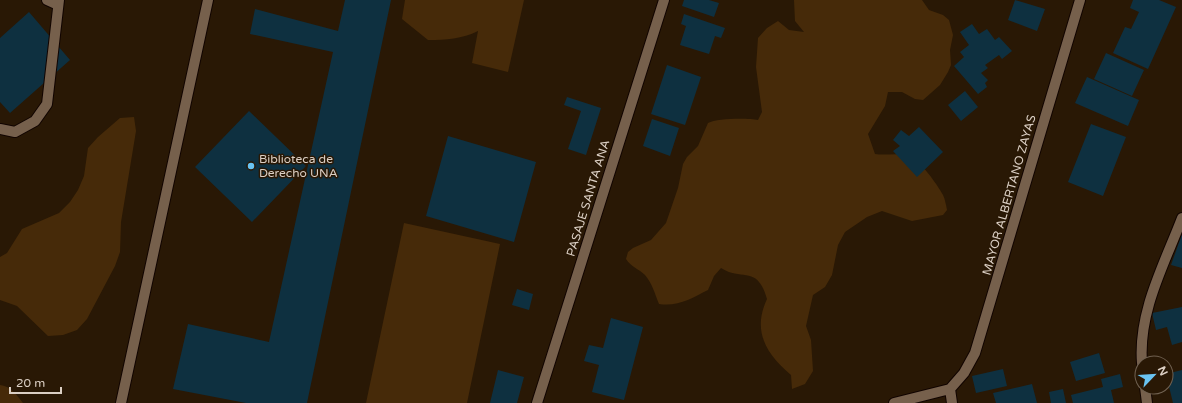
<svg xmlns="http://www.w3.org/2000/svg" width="1182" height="403" font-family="'Varela Round',sans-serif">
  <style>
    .green { fill: #462a09 }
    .building { fill: #0e3040 }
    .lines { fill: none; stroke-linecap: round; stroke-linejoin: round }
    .street-casing { stroke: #110400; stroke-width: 12 }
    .street { stroke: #76604c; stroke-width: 10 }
    .poi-dot { fill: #69c3f1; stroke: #291805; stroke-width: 1.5 }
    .labels { text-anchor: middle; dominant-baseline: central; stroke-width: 3; stroke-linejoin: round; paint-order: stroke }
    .poi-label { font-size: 12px; fill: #dbcfc4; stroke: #291805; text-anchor: start }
    .street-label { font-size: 12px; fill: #dbcfc4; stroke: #291805 }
  </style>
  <rect width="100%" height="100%" fill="#291805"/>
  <path class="green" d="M405,0H524L508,72L472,63L478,31C462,39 446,40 428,40L402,19Z
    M794,0H922L929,10L943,15L949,20L953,35L950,50L951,65L948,72L940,85L923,100L915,99L902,92H888L885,106L868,134L875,154C887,156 897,152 909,156C920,160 937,184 943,195C945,199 946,205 947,210L943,215L912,221L882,211L867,217L845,232L838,245L832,275L825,287L813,295L806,326L811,340L813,371L805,384L792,389L791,375C766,354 752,331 767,299C757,264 743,282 721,268L714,276L708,290C692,298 678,307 659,304C655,294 652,283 645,275C639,269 631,267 626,259L628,252L633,248L651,240L666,223L678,188L683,164L687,157L698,146L708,123C717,118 749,118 758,120L762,112L756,67L758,38L767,28L778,21L789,30L804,32L795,21Z
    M134,117L136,131L121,222L120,252L115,266L87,319L77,330L63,335L48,336L17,306L0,300V257L7,253L22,229L59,213L70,202L78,190L84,176L88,148L98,137L120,118Z
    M404,223L500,244L467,403H366Z
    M0,385C10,386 17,395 23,403H0Z"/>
  <path class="building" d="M345,0H391L307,403H246L173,389L188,324L269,342L333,52L250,34L255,9L338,31Z
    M684,0H709L719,3L714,17L682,6Z
    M1015,0L1045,9L1037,31L1008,20Z
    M1133,0H1159L1176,7L1148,69L1113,53L1125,27L1131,29L1139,12L1130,8Z
    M29,12L70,60L10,113L0,102V38Z
    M684,14L725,28L721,38L715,36L709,54L680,45L686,26L681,24Z
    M972,24L979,34L987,29L995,40L999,37L1012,51L1002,59L999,55L985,65L988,68L981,73L988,80L985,83L987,87L978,94L954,66L964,57L960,52L969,45L960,32Z
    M1106,53L1144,70L1132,96L1094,79Z
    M667,65L701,77L685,125L651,114Z
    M1087,77L1139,100L1128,126L1075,103Z
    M965,91L978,107L961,121L948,105Z
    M567,97L601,108L586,155L568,149L581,111L564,105Z
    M249,111L306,166L252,222L195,167Z
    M652,119L679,128L670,156L643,146Z
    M1091,124L1126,137L1103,196L1068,182Z
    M919,127L943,152L917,177L893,151L900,146L893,140L901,130L909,136Z
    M448,136L536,162L514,242L426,216Z
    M1182,234V268L1171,265Z
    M517,289L533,294L529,310L512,305Z
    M1182,307V342L1172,345L1167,327L1156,330L1152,313Z
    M611,318L643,327L624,400L592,392L599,365L584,361L589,345L603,348Z
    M1099,353L1105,373L1076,381L1070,362Z
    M1003,369L1007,386L976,393L972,376Z
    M498,370L524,377L517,403H490Z
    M1182,370V403H1173L1166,374Z
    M1120,374L1123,387L1111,390L1114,403H1073L1071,395L1103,387L1101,379Z
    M1032,384L1037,403H996L993,393Z
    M1063,389L1066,403H1051L1049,392Z"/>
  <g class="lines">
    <defs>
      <path id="street" d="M47,0L58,5
        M0,129L15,132L35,121L47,104L59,0
        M1142,363C1138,312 1164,265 1182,218
        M1145,387L1147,403
        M950,389L964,373L975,353L1080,0
        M950,389L952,403
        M121,403L208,0
        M537,403L664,0
        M894,403L950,389"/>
    </defs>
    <use href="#street" class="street-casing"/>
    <use href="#street" class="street"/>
  </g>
  <circle class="poi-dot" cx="251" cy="166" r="4"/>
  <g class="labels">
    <g class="poi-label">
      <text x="259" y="159">Biblioteca de<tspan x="259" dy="14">Derecho UNA</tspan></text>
    </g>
    <g class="street-label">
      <text transform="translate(1009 195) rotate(-74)">MAYOR ALBERTANO ZAYAS</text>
      <text transform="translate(588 198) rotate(-73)">PASAJE SANTA ANA</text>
    </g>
  </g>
  <g transform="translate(1154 375) rotate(65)"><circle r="19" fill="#291805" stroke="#706151"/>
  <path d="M0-3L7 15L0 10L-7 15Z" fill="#69c3f1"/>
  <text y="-6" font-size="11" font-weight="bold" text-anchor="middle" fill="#dbcfc4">N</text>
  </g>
  <path d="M10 387v6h51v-6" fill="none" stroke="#dbcfc4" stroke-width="2"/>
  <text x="16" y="387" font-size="12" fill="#dbcfc4" stroke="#291805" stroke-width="3" paint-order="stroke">20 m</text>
</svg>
